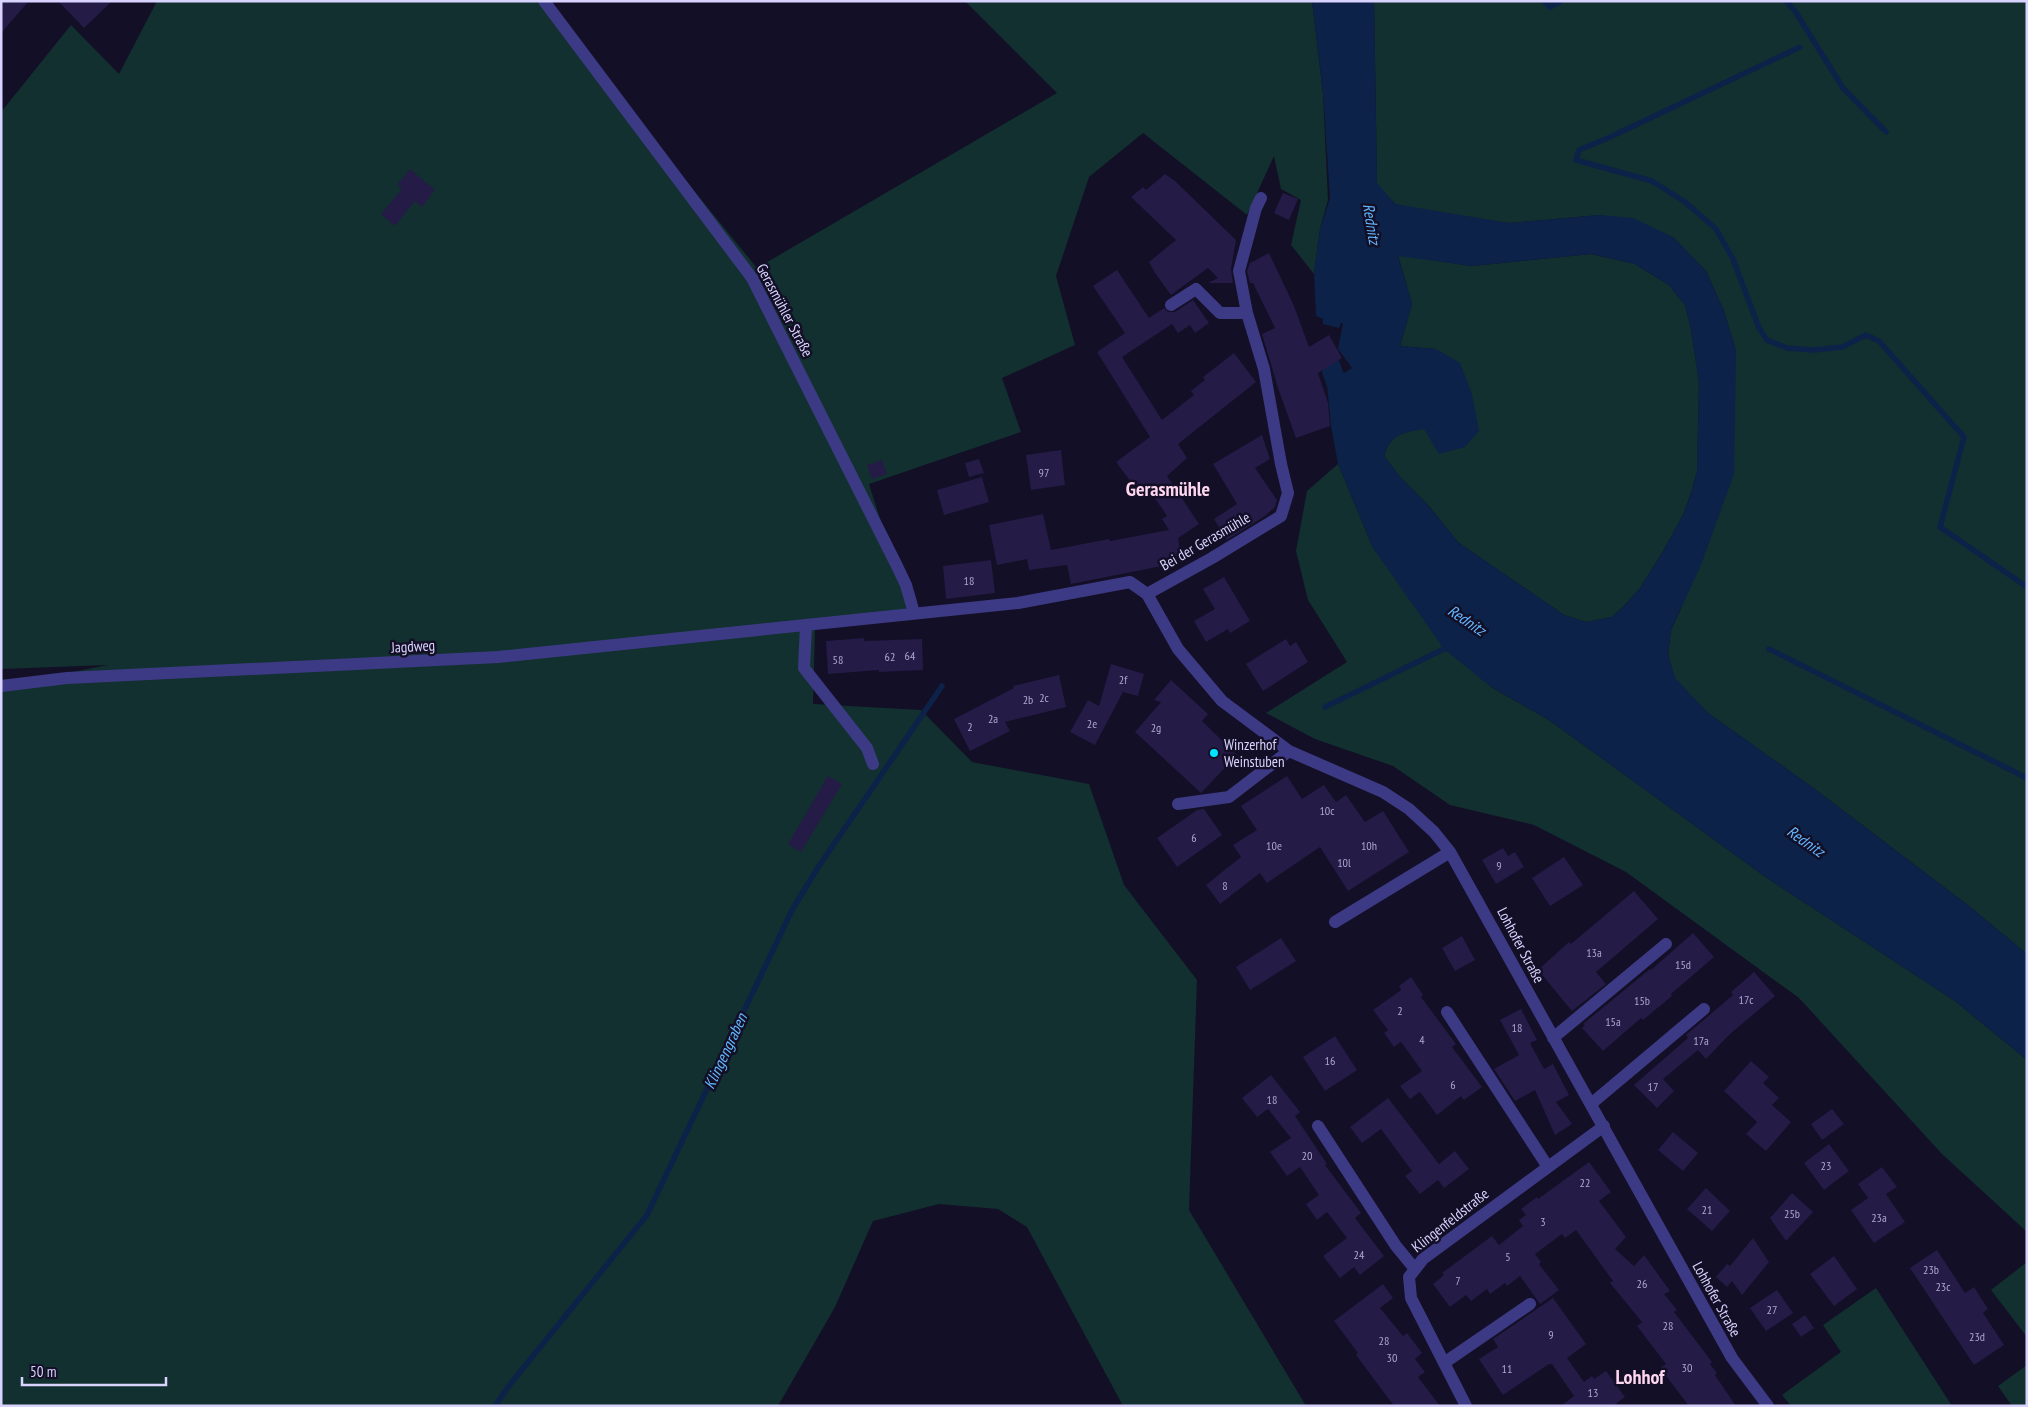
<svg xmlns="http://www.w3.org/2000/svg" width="2028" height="1407" font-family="'PT Sans Narrow',sans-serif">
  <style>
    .green { fill: #12302f }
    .water { fill: #0c2248; fill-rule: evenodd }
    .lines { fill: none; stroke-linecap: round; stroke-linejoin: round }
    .stream { stroke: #0c2248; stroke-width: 5.5 }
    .canal { stroke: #0c2248; stroke-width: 20 }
    .building { fill: #241b47 }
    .minor { stroke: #3d3a85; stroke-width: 12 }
    .poi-dot { fill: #00e5ff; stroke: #130f26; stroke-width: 2 }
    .labels { text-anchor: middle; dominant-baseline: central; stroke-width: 5; stroke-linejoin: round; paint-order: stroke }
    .number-label { font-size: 12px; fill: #aca6d1 }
    .street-label { font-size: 15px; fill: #d9d4ff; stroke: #130f26 }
    .poi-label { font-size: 15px; fill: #d9d4ff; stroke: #130f26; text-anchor: start }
    .water-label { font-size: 16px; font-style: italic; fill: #62b6ff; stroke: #130f26 }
    .district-label { font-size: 20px; font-weight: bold; fill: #ffd6f0; stroke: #130f26 }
  </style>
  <rect width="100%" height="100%" fill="#130f26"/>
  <path class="green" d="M157,1H539L757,268L1057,93L965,1H1312L1323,93L1328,200L1320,229L1314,274L1291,245L1301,200L1281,189L1274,156L1247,215L1143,133L1089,177L1056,276L1075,345L1002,378L1021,432L869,484L909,611L815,629L813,704L921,710L972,762L1089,784L1124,885L1197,980L1189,1210L1306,1406H1123L1027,1227L998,1209L939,1204L873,1221L835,1307L778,1406H1V686L108,665L1,669V112L71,25L119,74Z
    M1374,1H2027V954L1969,906L1812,787L1708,713L1675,679L1668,654L1671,630L1681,609L1736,351L1724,311L1706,271L1673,237L1600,215L1509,223L1408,208L1395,204L1377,184Z
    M1591,254L1635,264L1669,285L1685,305L1691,329L1699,383L1697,471L1692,490L1683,515L1662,553L1640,588L1624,606L1612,617L1586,622L1564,615L1459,543L1427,504L1400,477L1384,456C1391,433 1403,433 1424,428L1436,349L1400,346L1412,304L1398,255L1472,266Z
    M1338,464L1373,548L1491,687L1549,720L1767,878L1955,1001L2027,1060V1232L1942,1154L1799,998L1626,872L1534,825L1450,805L1393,766L1315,739L1266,713L1347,662L1308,600L1296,551L1307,491Z
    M2027,1262V1337L1991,1290Z
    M1876,1288L1952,1406H1791L1782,1395L1841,1352L1823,1325Z
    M2027,1365V1406H2012L1998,1386Z"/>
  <path class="water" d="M1312,1H1374L1377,183L1395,204L1509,223L1600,215L1633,218L1673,237L1706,271L1724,311L1736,351L1734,474L1701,565L1671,630L1668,654L1675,678L1708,713L1812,787L1969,906L2027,954V1060L1955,1001L1767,878L1549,720L1491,687L1444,649L1373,548L1338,464L1331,426L1327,384L1352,368L1338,349L1343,323H1341L1339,328L1323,324V319L1316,316L1314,274L1320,229L1330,198L1323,93ZM1591,254L1635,264L1669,285L1685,305L1691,329L1699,383L1697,471L1692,491L1683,515L1662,553L1640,588L1624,606L1612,617L1586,622L1564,615L1459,543L1427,504L1400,477L1384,456C1391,433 1403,433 1424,429L1439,454L1465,447L1479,431L1472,394L1460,363L1436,349L1400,346L1412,304L1398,256L1472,266Z"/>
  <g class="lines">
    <path class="stream" d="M1544,1L1550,7L1561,1
      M1786,1L1795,11L1843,88L1886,132
      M1800,47L1608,138L1579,150L1576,160L1652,181L1685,202L1716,229L1733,259L1759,328L1767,340L1787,348L1814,350L1842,347L1866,335L1879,341L1964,437L1940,527L2027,587
      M1769,649L2027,778
      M1325,707L1444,649
      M495,1406L508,1387L647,1215L792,910L817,869L942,686"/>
    <path class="canal" d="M1330,365L1344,404"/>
  </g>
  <path class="building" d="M1,1H29L1,33Z
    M58,1H112L84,28Z
    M410,169L435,190L422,207L415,201L395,226L381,214L402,189L397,185Z
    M1165,174L1175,181L1236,240L1231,269L1233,283H1208L1218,278L1208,268L1171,295L1155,273L1149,262L1176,240L1131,197L1143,187L1146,190Z
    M1283,193L1298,199L1289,220L1274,213Z
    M1269,253L1294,306L1309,347L1329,335L1342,358L1318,373L1328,403L1330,426L1296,438L1278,388L1262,334L1275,328L1253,283H1250L1247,271L1250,263Z
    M1117,270L1149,318L1164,308L1168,312H1175L1193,300L1209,323L1195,333L1190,325L1178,333L1172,324L1122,357L1162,420L1194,395L1191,391L1205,380L1203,377L1234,353L1256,382L1178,444L1187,458L1167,476L1199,524L1178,538L1182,562L1071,584L1067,565L1029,570L1027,559L997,565L989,525L1034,516L1043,514L1051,550L1109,539L1110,541L1169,530L1162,519L1167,516L1148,488L1140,494L1116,462L1150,437L1097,352L1125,333L1093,286Z
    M1262,435L1270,459L1255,468L1277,500L1275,507L1265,516L1227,540L1214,519L1237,504L1213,464Z
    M1061,450L1065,485L1031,490L1026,455Z
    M979,459L984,473L969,477L965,463Z
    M882,460L887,474L872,479L867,465Z
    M982,477L989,502L944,515L937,490Z
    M991,560L995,593L946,599L943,566Z
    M1224,577L1250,621L1230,633L1228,629L1206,642L1194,621L1215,609L1203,589Z
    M864,638V641L922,639L923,670L879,672V670L828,674L826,641Z
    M1286,639L1290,646L1296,642L1308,662L1263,691L1246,664Z
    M1111,664L1144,674L1138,696L1123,692L1095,745L1070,732L1088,700L1099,706Z
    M1059,675L1066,707L1005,722L1010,731L970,751L954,719L1014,688L1013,686Z
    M1171,680L1208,714L1202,721L1237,755L1201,793L1135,732L1161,702L1154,700Z
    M828,776L842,784L801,852L788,844Z
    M1287,776L1302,799L1324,785L1336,802L1346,795L1365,822L1383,811L1409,852L1348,891L1320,847L1267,883L1260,873L1220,904L1206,885L1241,857L1233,845L1257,830L1241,806Z
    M1204,809L1222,835L1177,867L1157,838L1197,810Z
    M1503,848L1508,856L1515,852L1524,867L1496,884L1482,860Z
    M1564,857L1583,885L1550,906L1532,878Z
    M1634,891L1658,919L1596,972L1606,984L1572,1011L1538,970L1569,942L1571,944Z
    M1693,933L1714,957L1671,994L1672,996L1643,1020L1641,1018L1603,1051L1582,1028L1585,1025L1583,1024L1650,969L1651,970Z
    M1462,936L1475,960L1455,971L1442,948Z
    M1281,938L1296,961L1250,990L1236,967Z
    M1754,972L1775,996L1730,1034L1706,1059L1698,1050L1663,1079L1674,1091L1657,1108L1634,1085L1688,1038L1686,1035L1733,995L1731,992Z
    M1411,977L1423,995L1421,997L1456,1044L1452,1047L1482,1087L1464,1100L1461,1096L1437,1115L1420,1092L1410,1099L1400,1086L1422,1071L1401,1042L1394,1047L1384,1033L1388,1030L1373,1010L1401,990L1399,986Z
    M1521,1009L1537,1040L1530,1043L1544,1069L1553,1064L1569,1095L1556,1102L1572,1124L1555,1135L1535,1090L1515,1101L1494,1069L1519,1055L1500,1020Z
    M1335,1036L1357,1070L1325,1091L1303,1057Z
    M1751,1061L1769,1077L1763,1083L1779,1098L1772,1105L1791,1122L1766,1151L1746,1134L1757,1122L1724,1091Z
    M1271,1075L1300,1112L1295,1116L1327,1164L1325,1165L1361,1213L1355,1218L1384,1256L1360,1275L1354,1267L1340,1278L1323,1256L1347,1238L1327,1212L1317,1220L1306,1204L1319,1195L1300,1167L1287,1176L1270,1152L1291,1138L1268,1109L1257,1117L1242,1098Z
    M1388,1098L1439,1164L1455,1151L1469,1169L1444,1188L1438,1180L1420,1194L1405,1176L1412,1171L1381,1129L1362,1143L1350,1127Z
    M1832,1109L1844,1124L1822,1140L1811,1124Z
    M1673,1132L1698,1153L1683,1171L1658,1150Z
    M1829,1144L1849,1171L1824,1190L1804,1163Z
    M1589,1162L1611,1192L1599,1201L1626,1237L1615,1249L1634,1266L1644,1255L1670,1291L1664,1294L1677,1310L1674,1312L1712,1362L1710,1364L1717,1373L1715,1375L1736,1406H1689L1660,1368L1666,1364L1637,1326L1642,1322L1610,1283L1613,1281L1576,1230L1565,1238L1562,1234L1535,1254L1541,1262L1539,1264L1559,1290L1540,1304L1520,1276L1507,1286L1505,1283L1490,1294L1487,1289L1471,1301L1466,1295L1450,1307L1433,1284L1444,1275L1442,1273L1492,1236L1499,1245L1523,1226L1519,1220L1526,1215L1521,1209L1537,1197L1538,1199Z
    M1882,1167L1897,1187L1886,1194L1905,1222L1874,1243L1851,1210L1868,1198L1858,1184Z
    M1706,1188L1730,1211L1712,1231L1687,1209Z
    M1792,1193L1813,1212L1786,1241L1770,1218Z
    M1753,1238L1769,1262L1742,1295L1732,1281L1727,1287L1716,1277L1727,1264L1730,1266Z
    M1937,1250L1965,1293L1974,1287L1988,1309L1983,1313L2004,1345L1974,1365L1910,1268Z
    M1834,1256L1857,1289L1834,1306L1810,1274Z
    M1383,1284L1393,1298L1380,1308L1403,1336L1407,1333L1422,1353L1415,1359L1425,1372L1418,1377L1440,1406H1394L1356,1355L1358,1353L1334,1321Z
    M1777,1290L1793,1313L1766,1331L1750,1308Z
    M1553,1298L1586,1344L1567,1358L1584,1382L1592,1376L1594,1379L1606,1371L1625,1397L1613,1406H1561L1574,1396L1552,1364H1549L1503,1395L1479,1359L1498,1347L1493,1339Z
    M1805,1315L1814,1328L1801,1337L1792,1324Z"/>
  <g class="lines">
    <path class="minor" d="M544,1L752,278L897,566L906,585L914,613
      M1171,305L1196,289L1220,313H1247
      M1147,594L1212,558L1281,516L1288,493L1281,464L1264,369L1247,313L1239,271L1256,208L1261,198
      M806,626L804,668L867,748L873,764
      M1,686L67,678L498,657L1018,603L1130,582L1147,594L1178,649L1222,701L1289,751L1383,792L1409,809L1434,832L1450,852L1732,1358L1768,1406
      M1178,804L1229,797L1289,751
      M1335,922L1450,852
      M1447,1012L1548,1167
      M1553,1038L1666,944
      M1591,1104L1704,1009
      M1318,1126L1396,1246L1415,1269
      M1444,1363L1530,1304
      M1466,1406L1411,1298L1409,1277L1423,1259L1604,1126"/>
  </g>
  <circle class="poi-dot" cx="1214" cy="753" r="5"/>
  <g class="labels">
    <g class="number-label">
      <text x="1044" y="472">97</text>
      <text x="969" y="580">18</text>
      <text x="910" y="655">64</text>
      <text x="890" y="656">62</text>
      <text x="838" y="659">58</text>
      <text x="1123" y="679">2f</text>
      <text x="1044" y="697">2c</text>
      <text x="1028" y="699">2b</text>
      <text x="993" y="718">2a</text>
      <text x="1092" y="723">2e</text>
      <text x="970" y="726">2</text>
      <text x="1156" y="727">2g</text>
      <text x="1327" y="810">10c</text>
      <text x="1194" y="837">6</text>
      <text x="1274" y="845">10e</text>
      <text x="1369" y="845">10h</text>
      <text x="1344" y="862">10l</text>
      <text x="1499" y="865">9</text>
      <text x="1225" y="885">8</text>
      <text x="1594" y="952">13a</text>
      <text x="1683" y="964">15d</text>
      <text x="1746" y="999">17c</text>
      <text x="1642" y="1000">15b</text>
      <text x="1400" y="1010">2</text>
      <text x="1613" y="1021">15a</text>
      <text x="1517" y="1027">18</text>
      <text x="1422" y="1039">4</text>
      <text x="1701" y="1040">17a</text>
      <text x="1330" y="1060">16</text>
      <text x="1453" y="1084">6</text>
      <text x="1653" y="1086">17</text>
      <text x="1272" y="1099">18</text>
      <text x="1307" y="1155">20</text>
      <text x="1826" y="1165">23</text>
      <text x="1585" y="1182">22</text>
      <text x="1707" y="1209">21</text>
      <text x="1792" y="1213">25b</text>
      <text x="1879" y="1217">23a</text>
      <text x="1543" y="1221">3</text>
      <text x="1359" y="1254">24</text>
      <text x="1508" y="1256">5</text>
      <text x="1931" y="1269">23b</text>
      <text x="1458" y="1280">7</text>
      <text x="1642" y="1283">26</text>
      <text x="1943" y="1286">23c</text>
      <text x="1772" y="1309">27</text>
      <text x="1668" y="1325">28</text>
      <text x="1551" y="1334">9</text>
      <text x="1977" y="1336">23d</text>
      <text x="1384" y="1340">28</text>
      <text x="1392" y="1357">30</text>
      <text x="1687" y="1367">30</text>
      <text x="1507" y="1368">11</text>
      <text x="1593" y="1392">13</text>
    </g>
    <g class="street-label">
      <text transform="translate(785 310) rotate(62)">Gerasmühler Straße</text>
      <text transform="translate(1205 541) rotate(-30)">Bei der Gerasmühle</text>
      <text transform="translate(413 646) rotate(-3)">Jagdweg</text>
      <text transform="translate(1521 945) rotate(62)">Lohhofer Straße</text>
      <text transform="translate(1450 1220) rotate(-38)">Klingenfeldstraße</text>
      <text transform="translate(1717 1299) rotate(61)">Lohhofer Straße</text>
    </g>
    <g class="poi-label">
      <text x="1224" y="744">Winzerhof<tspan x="1224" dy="17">Weinstuben</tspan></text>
    </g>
    <g class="water-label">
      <text transform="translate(1372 224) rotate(81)">Rednitz</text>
      <text transform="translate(1467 620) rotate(34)">Rednitz</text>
      <text transform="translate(1806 841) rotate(35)">Rednitz</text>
      <text transform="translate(725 1051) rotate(-65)">Klingengraben</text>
    </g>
    <g class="district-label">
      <text x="1168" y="489">Gerasmühle</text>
      <text x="1640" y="1377">Lohhof</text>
    </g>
  </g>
  <rect width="2028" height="1407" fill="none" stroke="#d9d4ff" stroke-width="5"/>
  <path d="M22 1377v8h144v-8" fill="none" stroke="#d9d4ff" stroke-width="2.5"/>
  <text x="30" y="1377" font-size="15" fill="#d9d4ff" stroke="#130f26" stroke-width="4" paint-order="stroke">50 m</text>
</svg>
